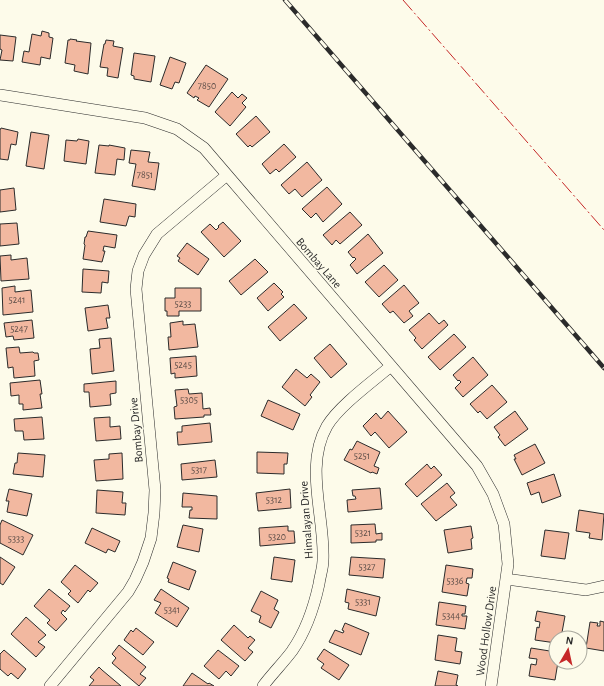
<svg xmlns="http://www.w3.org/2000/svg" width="604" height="686" font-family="'Alegreya Sans',sans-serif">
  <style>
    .building { fill: #f2b8a0; stroke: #2b2b2b }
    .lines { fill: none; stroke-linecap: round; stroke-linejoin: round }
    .minor-casing { stroke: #2b2b2b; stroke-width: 12 }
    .minor { stroke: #fdfbea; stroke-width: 11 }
    .rail-casing { stroke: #2b2b2b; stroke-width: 4.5 }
    .rail { stroke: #fdfbea; stroke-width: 3; stroke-dasharray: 9; stroke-linecap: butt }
    .power { stroke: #c62828; stroke-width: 1; stroke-dasharray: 14 3 2 3; stroke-linecap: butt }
    .labels { text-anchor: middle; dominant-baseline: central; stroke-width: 3; stroke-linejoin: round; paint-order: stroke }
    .number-label { font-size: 10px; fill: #5d4e48 }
    .street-label { font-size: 12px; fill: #2b2b2b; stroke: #fdfbea }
  </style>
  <rect width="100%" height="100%" fill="#fdfbea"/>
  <path class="building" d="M42,31L49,33V37L53,38L50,59L41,57L40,65L22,62L24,51L29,52L32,34L41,36Z
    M0,35L16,37L13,61L0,60L2,50L0,49Z
    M70,39L77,40L76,41L91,43L88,74L74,71L75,65L65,63L68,40H70Z
    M106,40L114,41L113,46L123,48L118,78L107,76L108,68L100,67L104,44H105Z
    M134,53L155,56L151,82L134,79V76L131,75Z
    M170,57L186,63L179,83L175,82L172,89L160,85Z
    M206,65L228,79L209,107L197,100L199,98L195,96L194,98L187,93Z
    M232,92L238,98L242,94L247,98L242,103L246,107L230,126L215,112Z
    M256,116L270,132L252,147L250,145L248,147L236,134Z
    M1,128L18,132L16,145L11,144L8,160L0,159V130Z
    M31,132L49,135L44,169L26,166Z
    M78,139L89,141L86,164L64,161L66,140L77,141Z
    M284,144L296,157L279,172L276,169L270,174L262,164Z
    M99,145L109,146V145L125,148L124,160L117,159L115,175L95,173Z
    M131,150L150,152L148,162L159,163L155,190L132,186L136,164L129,163Z
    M307,162L322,180L302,197L295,189L289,194L281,185Z
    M327,187L342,204L323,222L316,213L311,218L302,209Z
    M14,188L16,210L0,212V190Z
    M104,199L136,204L135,217L129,216L126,226L100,222Z
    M350,212L362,225L340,244L336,240L332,245L323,235Z
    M223,222L241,241L224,257L201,232L210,224L216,230L219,227L218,226Z
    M17,223L19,244L0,246V224Z
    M88,231L117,235L115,248L104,246L103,251H105L102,262L83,259L85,245L84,244L85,237H86Z
    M368,234L383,253L357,274L350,265L356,259L354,257L353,258L348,252Z
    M187,243L209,259L198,275L178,261L180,258L177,256Z
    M11,255V260L27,258L29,279L1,281L0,256Z
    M255,259L268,272L241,295L229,281Z
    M384,265L398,280L379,297L365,282Z
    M83,269L109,271L108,283L102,282L101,293L82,292Z
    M274,283L283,292L281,294L284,297L268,311L257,298Z
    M404,285L419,303L409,311L413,316L404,323L393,311L390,313L382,304Z
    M15,286V292L31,290L33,312L3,315L2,288Z
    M175,288H201V311H179V316H167V311H165V298H175Z
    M294,304L307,318L280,341L268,327Z
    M108,305L110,318H106L108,328L88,331L85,308Z
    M429,313L439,324L444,320L448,325L422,349L414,340L416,338L409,330Z
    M32,320L34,338L14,340L13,336L6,337L4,323Z
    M183,321V325L195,324L198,347L169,350L168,337H171L170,323Z
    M454,334L466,347L440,370L428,357Z
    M111,338L114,371L92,374L90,349L100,348L99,339Z
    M330,344L347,364L331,378L314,358Z
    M19,347L20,353L33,352L34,353H38L39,360L34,361L35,376L14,378L13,367L8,368L6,348Z
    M196,356L197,376L175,378V373L171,374L170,358Z
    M473,357L488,375L463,397L455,388L461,382L459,380L458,381L453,375Z
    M296,369L307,378L311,374L320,382L310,395L312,397L305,406L282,387Z
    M40,380L42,394H40L42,408L23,410V404H19V395L11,396L10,383Z
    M116,381V393L110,394L111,405L90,407L89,392H84V384Z
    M492,385L507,402L487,419L480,411L478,413L470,404Z
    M188,389L189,394L202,393L203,409L210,408L211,415H204V417L175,419L174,407L177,406L175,390Z
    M268,400L300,414L293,430L261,416Z
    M388,411L407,432L389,448L375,432L371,436L363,426L376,413L381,419Z
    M515,411L528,429L505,446L498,437L500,435L494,427Z
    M42,417L44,439L24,440L23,431H15L14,419Z
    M110,417V427L120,426L121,439L96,441L94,418Z
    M210,423L212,442L178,445L177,432H182V426Z
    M357,441L380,452L374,466L379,468L377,474L372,472L371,473L344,460L350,449L352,450Z
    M535,444L545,463L522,475L514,459H516L514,455Z
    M257,452L288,453L287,464H284V474L257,473Z
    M18,453L45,455L43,477L13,474L15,463H17Z
    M122,453L123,479L96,481L94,460L109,459V454Z
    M215,460L217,477L182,480L181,464Z
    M427,464L431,469L434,466L442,475L417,497L405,484Z
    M554,474L561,496L542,503L539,492L531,495L527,483Z
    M447,483L455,493L450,497L457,505L436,521L421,504Z
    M380,488L382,509L348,512L347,500L356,499L355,496H353L352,490Z
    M9,489L32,494L27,516L7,512L9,501H6Z
    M290,489L291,508L258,511L256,493Z
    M97,490L123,492L122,503H126L125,515L96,513Z
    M183,493L217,496V519L189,518L190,510H192V507H182Z
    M579,510L604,514L602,540L589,538L590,533L576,531Z
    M2,520L33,535L23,555L0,543V525Z
    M375,524L376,534L382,533V540H376V542L351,543V525Z
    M183,525L203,529L199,552L177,547Z
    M288,526V531H294L295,543L260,546L259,528Z
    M471,526L473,538L471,539L472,549L448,553L444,530Z
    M92,528L120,541L115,552L108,549L106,553L85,543Z
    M545,530L569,533L565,559L541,556Z
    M0,557L15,567L3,585L0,583Z
    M274,557L295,560L292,582L271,579Z
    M351,557L385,559L383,578L349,575Z
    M173,562L196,571L189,590L168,582L169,579L167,578Z
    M75,565L98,583L90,592L88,590L78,603L68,594L71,591L61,582Z
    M446,565L473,569L472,578H467L466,583L469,584L467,596L442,592Z
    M49,589L70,606L65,612L63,610L61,613L67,619L56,631L47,623L50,620L34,606Z
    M161,589L189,608L177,627L155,613L161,603L154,600Z
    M347,589L380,597L376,616L348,609L349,603L345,602Z
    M261,591L278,600L274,609L279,612L271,628L259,622L261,616L251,611Z
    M439,602L466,606L465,614H462V616H467L465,629L436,625Z
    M537,611L565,616L561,638H556V643L535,640L537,627L539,628L540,622L535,621Z
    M26,617L46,635L38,642L45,647L36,657L11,634Z
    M600,621L604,622V651L586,648L590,622L598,623L597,626H600Z
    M345,623L369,633L361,655L329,642L335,630L343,633L344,631L342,630Z
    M234,625L248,638L250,636L255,640L248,648L253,652L245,661L221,640Z
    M136,628L154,642L143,655L124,640L131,630L133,632Z
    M438,635L457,638L455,651L462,652L460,664L435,660Z
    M119,645L146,667L140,674L146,678L139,686L112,663L116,658L112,654Z
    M531,648L556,652V662H558L555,680L529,676L531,664L536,665L537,659L529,658Z
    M324,649L349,665L339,680L321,668L324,664L317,659Z
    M4,650L26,669L18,679L11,673L8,676L0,669V654Z
    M218,650L239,666L231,676L226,671L219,679L204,666Z
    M99,667L102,670L121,686H89L94,680L90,677Z
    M438,671L458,675L456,685L458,686H435Z
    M192,673L208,684L209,683L214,686H183Z"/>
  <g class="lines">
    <defs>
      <path id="minor" d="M0,95L145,118L177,129L204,148L477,466L493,494L504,524L508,564L491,686
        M506,579L586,590L604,586
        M50,686L128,592L135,580L143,562L151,538L154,513L155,490L136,289L138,271L144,255L157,234L227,175
        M263,686C272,674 283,663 292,651C306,631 314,607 319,584C320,576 323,568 323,560C325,517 304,466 327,426C339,406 372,382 391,366"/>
    </defs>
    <use href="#minor" class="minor-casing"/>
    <use href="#minor" class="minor"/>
    <defs>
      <path id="rail" d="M285,0L604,368"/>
    </defs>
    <use href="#rail" class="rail-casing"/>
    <use href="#rail" class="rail"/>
    <path class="power" d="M403,0L604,230"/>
  </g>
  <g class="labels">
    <g class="number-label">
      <text x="207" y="86">7850</text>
      <text x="145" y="175">7851</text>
      <text x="17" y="300">5241</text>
      <text x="183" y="304">5233</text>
      <text x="19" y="329">5247</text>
      <text x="183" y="365">5245</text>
      <text x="189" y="400">5305</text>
      <text x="362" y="456">5251</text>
      <text x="199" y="470">5317</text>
      <text x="274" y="500">5312</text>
      <text x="363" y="533">5321</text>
      <text x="277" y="537">5320</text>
      <text x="16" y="539">5333</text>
      <text x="367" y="567">5327</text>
      <text x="455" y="581">5336</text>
      <text x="363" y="602">5331</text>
      <text x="172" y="610">5341</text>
      <text x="451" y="616">5344</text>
    </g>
    <g class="street-label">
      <text transform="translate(319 263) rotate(49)">Bombay Lane</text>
      <text transform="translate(136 430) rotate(-95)">Bombay Drive</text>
      <text transform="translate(306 520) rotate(-94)">Himalayan Drive</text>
      <text transform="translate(486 631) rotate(-82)">Wood Hollow Drive</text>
    </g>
  </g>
  <g transform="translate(568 650) rotate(9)"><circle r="19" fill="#fdfbea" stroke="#a9a89e"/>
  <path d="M0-3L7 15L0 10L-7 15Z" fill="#c62828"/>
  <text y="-6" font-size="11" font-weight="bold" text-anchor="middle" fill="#2b2b2b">N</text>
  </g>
</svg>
